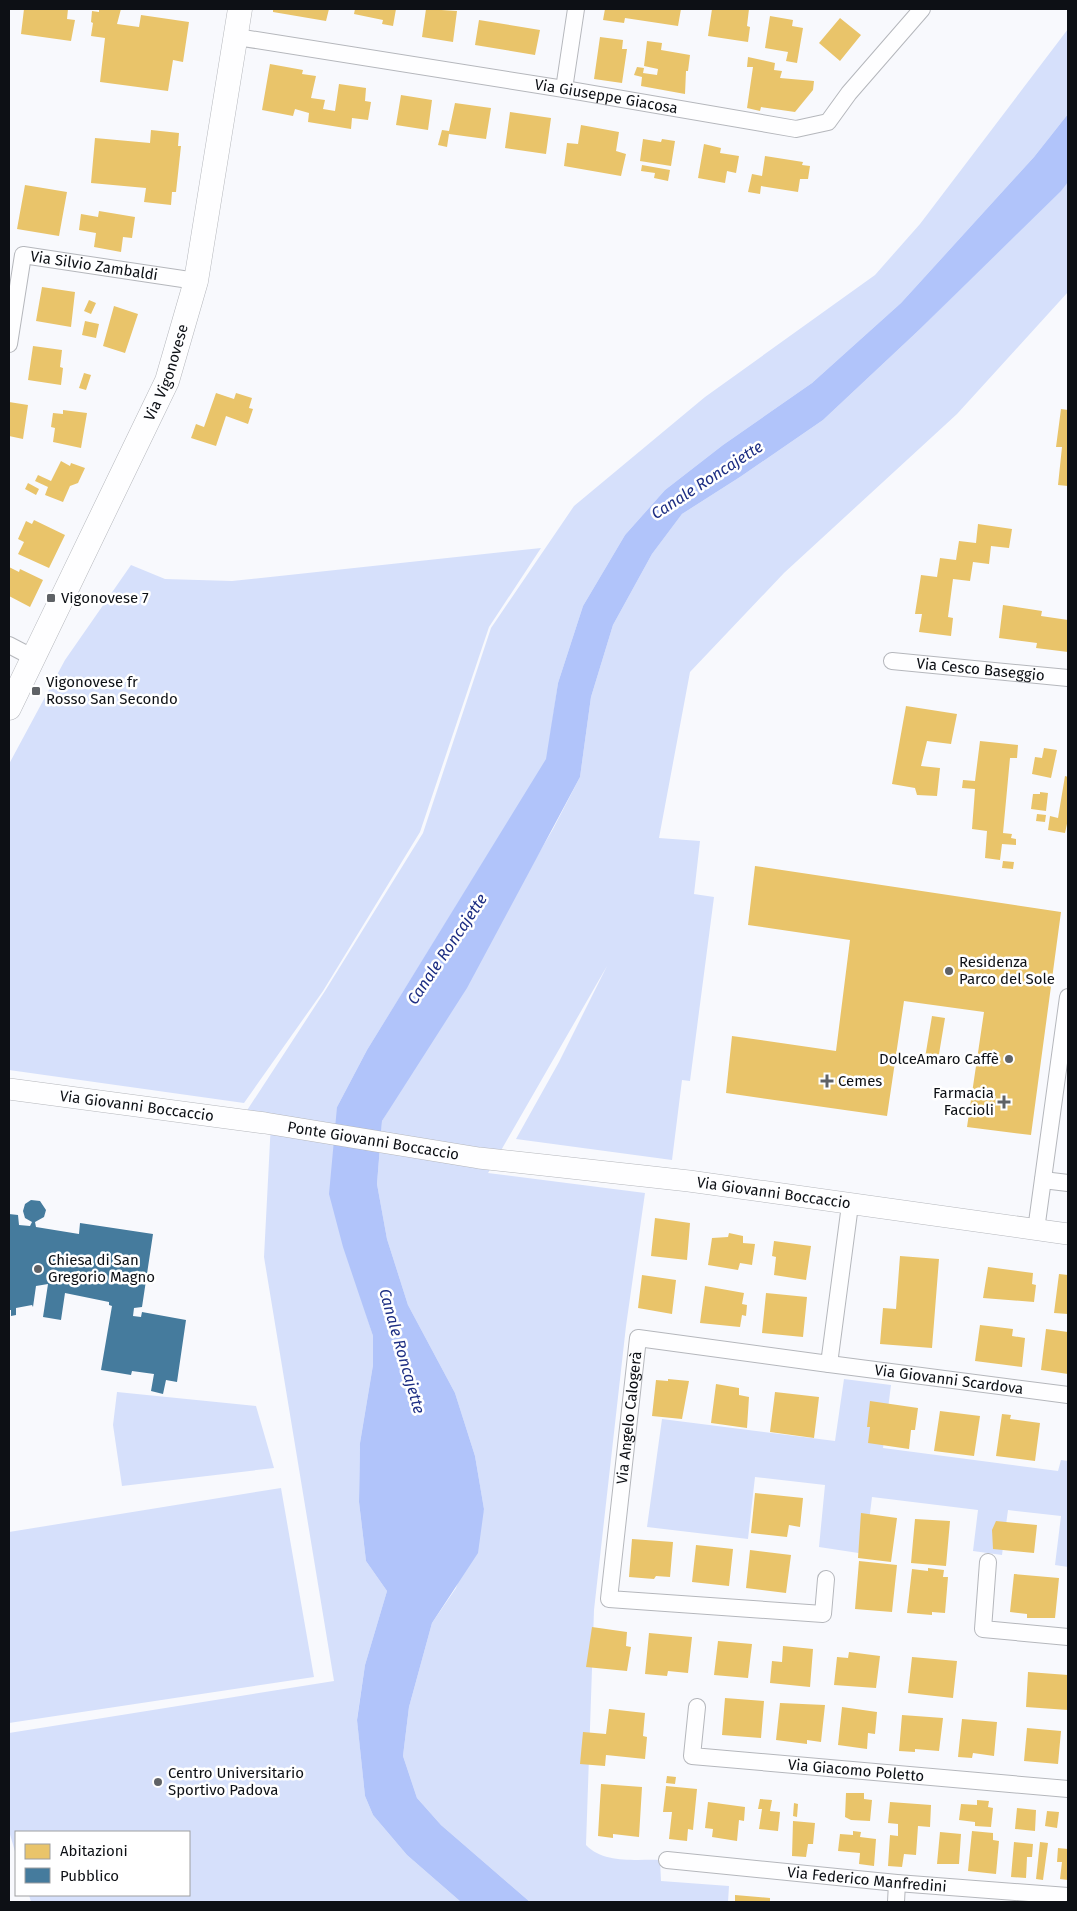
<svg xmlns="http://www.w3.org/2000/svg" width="1077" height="1911" font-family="'Fira Sans',sans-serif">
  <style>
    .green { fill: #d6e0fb }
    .water { fill: #b1c4fa }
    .homes { fill: #e9c46a }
    .public { fill: #457b9d }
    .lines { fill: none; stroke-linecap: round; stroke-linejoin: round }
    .minor-casing { stroke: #b5b7bc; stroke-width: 18 }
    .tertiary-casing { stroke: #b5b7bc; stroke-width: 22 }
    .secondary-casing { stroke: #b5b7bc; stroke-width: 25 }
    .minor { stroke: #fefeff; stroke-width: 16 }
    .tertiary { stroke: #fefeff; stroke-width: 21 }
    .secondary { stroke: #fefeff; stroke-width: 24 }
    .poi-dot { fill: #5f6266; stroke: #fff; stroke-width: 2 }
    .labels { text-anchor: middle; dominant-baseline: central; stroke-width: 5; stroke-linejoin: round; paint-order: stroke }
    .street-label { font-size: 15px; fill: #0d1015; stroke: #fff }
    .poi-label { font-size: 15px; fill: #0d1015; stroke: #fff; text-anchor: start }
    .water-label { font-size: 16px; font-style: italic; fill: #1d2e83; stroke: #fff }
  </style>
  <rect width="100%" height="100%" fill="#f8f9fd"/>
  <path class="green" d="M1068,29V114L1034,157L901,303L812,383L723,445L665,490L625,535L583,606L558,683L547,759L367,1050L337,1107L360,1295L373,1336V1365L360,1443L359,1502L366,1561L387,1591L365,1665L357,1719L365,1796L373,1815L407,1855L461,1902H31L29,1895H189V1832H16V1855L9,1831V1733L334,1681L264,1257L271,1122L242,1118L325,991L423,833L491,628L574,506L705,397L875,275L920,224Z
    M1068,182V292L957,414L784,573L690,672L659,838L700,841L694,894L714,897L690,1081L682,1080L672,1160L516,1139L559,1062L607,966L488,1173L645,1193L626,1326L594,1610L586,1845C604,1864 635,1859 660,1860L661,1881L729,1886L728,1902H530L441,1825L417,1798L403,1756L409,1707L432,1623L456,1588L484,1509L475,1456L455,1393L408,1305L387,1239L377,1184L382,1121L553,829L580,777L591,697L613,625L652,554L682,514L740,477L823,420L919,330Z
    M541,548L489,627L420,832L323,991L244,1103L9,1070V764L65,660L131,565L165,579L232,581Z
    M844,1379L891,1385L883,1448L1058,1471L1061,1460L1068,1461V1567L1055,1565L1061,1516L1008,1510L1002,1555L973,1551L978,1510L872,1497L865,1554L819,1547L825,1485L755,1477L748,1539L647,1527L662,1419L835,1441Z
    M117,1392L256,1406L274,1468L122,1486L113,1425Z
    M281,1488L314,1677L9,1723V1532Z"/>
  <path class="water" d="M1068,114V182L1061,191L919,330L823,420L740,477L682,514L652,554L613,625L591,697L580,777L467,988L382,1121L377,1184L387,1239L408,1305L455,1393L475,1456L484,1509L478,1553L432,1623L409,1707L403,1756L417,1798L441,1825L530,1902H461L407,1855L373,1815L365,1796L357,1720L365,1665L387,1591L366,1561L359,1502L360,1443L373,1365V1336L343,1247L329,1194L337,1107L367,1050L546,759L558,683L583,606L625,535L665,490L723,445L812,383L901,303L1034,157Z"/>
  <path class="homes" d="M24,9H68L67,19L75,20L71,41L21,34Z
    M99,9H121L117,24L139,27L141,15L189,22L183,62L173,60L168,91L100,82L105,38L91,36L93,23L91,22L92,11L99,12Z
    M273,9H329L326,21L273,12Z
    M355,9H396L393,26L382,24L383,20L354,14Z
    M426,9L457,11L453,42L422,37Z
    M605,9H681L678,26L625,18L624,23L603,20Z
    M712,9H749L747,26L750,27L748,42L708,36Z
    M770,16L793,20L792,26L803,28L797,63L786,61L788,52L765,48Z
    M840,18L861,35L840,61L819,43Z
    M479,20L540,30L535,55L475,45Z
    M600,37L623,40L622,49H627L622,83L594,79Z
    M647,41L662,43L661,50L690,55L688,71H686L685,94L641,86L642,77L634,75L637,67L644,68L643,73L657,75L658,69L644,66Z
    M748,57L775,63L774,70L782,71L780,78L814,81L813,90L795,112L761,107L760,111L747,108L753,67H747Z
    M270,64L303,70L302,74L316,76L311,98L325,100L323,109L335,111L339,84L366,88L365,101L371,102L368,120L352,118L351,129L308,122L309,113L295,109L293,116L262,110Z
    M401,95L432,100L428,130L396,125Z
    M455,103L491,108L486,139L449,134L447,147L438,145L442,130L449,131Z
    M510,112L551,118L546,154L505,148Z
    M581,125L619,132L616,151L626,154L621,176L564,166L567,143L578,144Z
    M151,130L179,133L178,146H181L176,192H172L171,205L144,202L146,188L91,183L95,138L150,143Z
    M643,139L661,142L662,139L675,141L671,166L640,161Z
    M704,144L721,148L720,153L739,156L736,173L727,171L725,183L698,178Z
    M765,156L803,162L802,165L810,166L808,179H800L798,192L761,186L760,194L748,192L752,174L762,176Z
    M642,165L670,170L668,181L654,178L655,173L641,171Z
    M25,185L67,192L59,236L17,229Z
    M99,211L135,217L132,238L123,237L121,252L94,247L96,233L79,230L81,214L98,217Z
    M42,287L75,292L71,327L36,321Z
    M89,300L96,303L91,314L84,311Z
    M114,306L138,314L125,353L103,346Z
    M85,321L99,324L96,338L82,335Z
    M33,346L62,350L60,367L63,368L61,385L28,380Z
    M84,373L91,375L86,390L79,388Z
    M216,393L234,399L236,393L252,398L249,408L253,409L248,424L226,416L216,446L191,438L196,424L204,427Z
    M9,402L28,405L23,439L9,436Z
    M1061,409L1068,410V486L1058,485L1062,447H1056Z
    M63,410L87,413L81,448L53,442L55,428L51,427L53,413L63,414Z
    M61,461L70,466L71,463L85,468L78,483L70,486L63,502L45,495L48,487L35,481L38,475L51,481Z
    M28,483L39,489L36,495L25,489Z
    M34,520L65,535L49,568L18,554L24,542L18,539L26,521L32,524Z
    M978,524L1012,529L1009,548L991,546L989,564L973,562L970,581L953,579L948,617L953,618L951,636L919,632L922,614H915L921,575L937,577L940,558L956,560L959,541L976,543Z
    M9,567L19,572L20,569L43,580L30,607L9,596Z
    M1003,605L1042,611L1041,616L1068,620V652L1036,648L1037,643L999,638Z
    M906,706L957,714L951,744L927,741L921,766L940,768L937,796L917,795L915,788L892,784Z
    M980,741L1018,745L1017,758H1010L1003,833L1012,834L1011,838L1016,839V845L1002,844L1000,860L985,858L987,831L972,829L975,789L962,788L963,780L975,781Z
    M1044,748L1057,750L1051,778L1032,774L1035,757L1042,758Z
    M1065,776L1068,777V819L1065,833L1048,830L1050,816L1058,818Z
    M1040,792L1048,793L1046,811L1031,809L1033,794H1040Z
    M1037,814L1046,815L1045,822L1036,821Z
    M1003,861L1014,862L1013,869L1002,868Z
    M755,866L1061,912L1031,1135L967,1127L984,1012L904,1001L887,1116L726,1093L732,1036L836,1051L850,940L748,925Z
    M932,1016L945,1018L938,1060L925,1058Z
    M655,1218L690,1223L687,1260L651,1256Z
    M729,1233L743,1236V1243L755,1244L752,1265L740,1263L738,1270L708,1265L712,1238L728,1237Z
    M774,1241L811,1246L806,1280L774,1275L776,1257L772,1256Z
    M900,1256L939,1259L932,1348L880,1344L883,1308L896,1309Z
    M988,1267L1033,1273L1032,1284L1036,1285L1034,1302L983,1298Z
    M1059,1274L1068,1275V1314L1054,1313Z
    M642,1275L676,1280L672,1314L638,1308Z
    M705,1286L744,1293L742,1304L747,1305L746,1316L742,1315L740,1327L700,1323Z
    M766,1293L807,1297L803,1337L762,1333Z
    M980,1325L1013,1329L1012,1336L1025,1338L1022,1367L975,1361Z
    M1046,1329L1068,1332V1374L1041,1370Z
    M668,1379L689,1381L682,1419L652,1416L656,1380L668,1381Z
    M716,1384L739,1388V1395L749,1397L747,1428L711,1423Z
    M775,1392L819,1397L814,1438L770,1432Z
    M870,1401L918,1408L915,1430H911L909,1449L868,1443L870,1427H867Z
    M940,1411L980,1416L974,1456L934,1451Z
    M1002,1414L1011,1415L1010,1419L1040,1423L1035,1461L996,1456Z
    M755,1493L803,1498L800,1527L789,1525L787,1537L751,1533Z
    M861,1513L897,1518L891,1562L858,1558Z
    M915,1519L950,1521L946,1566L911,1563Z
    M996,1521L1037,1525L1034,1553L993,1549L992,1530Z
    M632,1539L673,1542L670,1577L656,1576L654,1579L629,1577Z
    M696,1545L733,1549L729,1586L692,1582Z
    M750,1550L791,1555L786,1593L746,1588Z
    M859,1561L897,1565L892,1612L855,1609Z
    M928,1568L944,1570L943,1577H948L945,1613L932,1612V1615L907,1613L912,1569L928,1571Z
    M1014,1574L1059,1578L1055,1618H1027V1614L1010,1612Z
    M592,1627L627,1632L626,1646L631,1647L627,1671L586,1667Z
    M649,1633L692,1637L688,1673L668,1671L667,1676L645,1674Z
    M718,1641L752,1644L748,1678L714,1675Z
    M783,1646L813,1649L810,1687L770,1683L772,1661L782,1662Z
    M849,1652L880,1656L876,1688L834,1685L837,1657L848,1658Z
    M912,1657L957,1661L953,1698L908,1693Z
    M1028,1672L1068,1675V1710L1026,1707Z
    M725,1698L764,1701L761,1738L722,1735Z
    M780,1703L825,1705L821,1742L807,1740V1744L776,1740Z
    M842,1707L877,1712L875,1734L868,1733L867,1749L838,1745Z
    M609,1709L645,1713L643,1736L647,1737L645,1759L606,1755L605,1766L580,1764L583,1732L606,1734Z
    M902,1715L943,1718L939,1751L915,1749V1752L899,1751Z
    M962,1719L997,1722L994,1756L973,1753L972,1758L958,1757Z
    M1027,1728L1061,1731L1058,1764L1024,1761Z
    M667,1776L676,1777L675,1784L666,1783Z
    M601,1784L642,1787L639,1837L613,1834V1838L598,1836Z
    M666,1786L697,1789L693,1830L688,1829L687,1841L669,1839L672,1812H663Z
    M846,1793H864V1799L872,1800L870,1821L851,1820L845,1817Z
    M760,1799L772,1800L770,1811L780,1812L778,1831L759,1829L762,1809H758Z
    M977,1800L989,1801L988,1807L993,1808L991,1827L975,1826V1822L959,1820L961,1804L977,1805Z
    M708,1802L745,1807L744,1821L739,1820L737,1841L712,1837L713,1829L705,1828Z
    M890,1802L931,1805L930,1827L918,1826L916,1855L904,1854L902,1867L888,1866L890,1835L898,1836V1824L888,1823Z
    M794,1803L798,1804L797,1817L793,1816Z
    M1017,1808L1036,1810L1035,1831L1015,1829Z
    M1047,1811L1059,1812L1057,1828L1045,1826Z
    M793,1821L815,1823L813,1844H808L806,1857L792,1856Z
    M853,1831L861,1832L860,1837L876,1839L874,1866L859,1864L860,1853L838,1851L840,1834L853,1835Z
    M972,1831L993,1833V1840L999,1841L996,1874L968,1871Z
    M940,1832L961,1834L959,1864H937Z
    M1014,1842L1033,1844L1032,1857H1027L1026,1878L1011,1877Z
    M1040,1842L1048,1843L1043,1880L1036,1879Z
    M1058,1848L1068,1849V1880L1060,1879L1062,1862H1057Z
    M735,1895L770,1898V1902H735Z"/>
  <path class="public" d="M31,1200L40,1201L46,1210L44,1217L35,1222L36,1227L79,1234L80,1223L153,1234L142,1307L134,1308L133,1316L141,1317L142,1312L186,1320L177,1382L166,1380L163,1394L151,1391L154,1374L132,1371L131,1375L101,1370L112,1306L109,1305V1302L65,1293L61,1320L43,1317L48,1284L36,1286L33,1307L32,1305L16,1308V1315L11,1316V1310H9V1214L18,1215L19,1225L30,1226L32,1222L25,1218L23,1211L25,1204Z"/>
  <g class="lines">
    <defs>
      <g id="minor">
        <path id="s1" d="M237,37L564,89L796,129L828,122L849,93L922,9"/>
        <path d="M564,89L576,9"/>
        <path id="s2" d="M9,344L23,255L196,281"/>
        <path d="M9,645L32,657"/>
        <path id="s3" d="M892,661L1068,678"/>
        <path d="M1043,1180L1068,1183"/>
        <path d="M1036,1230L1068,997"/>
        <path id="s4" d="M829,1364L1068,1395"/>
        <path d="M988,1562L983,1629L1068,1637"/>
        <path id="s5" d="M826,1579L823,1614L609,1599L638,1338L829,1364L850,1205"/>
        <path id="s6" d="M697,1707L692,1756L1068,1789"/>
        <path id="s7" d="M667,1860L897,1883L1068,1896"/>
        <path d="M896,1902L897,1883"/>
      </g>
      <g id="tertiary">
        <path id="s8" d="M9,1089L265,1123L479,1158L689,1181L1068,1234"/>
      </g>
      <g id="secondary">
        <path id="s9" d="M9,708L167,381L196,281L240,9"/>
      </g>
    </defs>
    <use href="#minor" class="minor-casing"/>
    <use href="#tertiary" class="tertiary-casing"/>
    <use href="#secondary" class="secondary-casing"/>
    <use href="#minor" class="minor"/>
    <use href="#tertiary" class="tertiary"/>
    <use href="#secondary" class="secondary"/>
  </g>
  <g class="poi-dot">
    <rect x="46" y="593" width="10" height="10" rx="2.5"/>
    <rect x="31" y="686" width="10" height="10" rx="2.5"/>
    <circle cx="949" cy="971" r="5"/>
    <circle cx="1009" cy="1059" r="5"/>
    <path d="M824.5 1073.5h5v5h5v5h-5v5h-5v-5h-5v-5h5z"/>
    <path d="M1001.5 1094.5h5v5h5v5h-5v5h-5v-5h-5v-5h5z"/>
    <circle cx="38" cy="1269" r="5"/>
    <circle cx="158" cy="1782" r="5"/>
  </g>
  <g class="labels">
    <g class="street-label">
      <text stroke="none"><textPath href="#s1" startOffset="374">Via Giuseppe Giacosa</textPath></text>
      <text stroke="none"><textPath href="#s2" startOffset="162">Via Silvio Zambaldi</textPath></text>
      <text stroke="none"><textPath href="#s9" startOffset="371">Via Vigonovese</textPath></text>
      <text stroke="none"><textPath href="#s3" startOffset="89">Via Cesco Baseggio</textPath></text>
      <text stroke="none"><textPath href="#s8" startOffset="129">Via Giovanni Boccaccio</textPath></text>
      <text stroke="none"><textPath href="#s8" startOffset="368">Ponte Giovanni Boccaccio</textPath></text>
      <text stroke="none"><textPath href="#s8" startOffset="772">Via Giovanni Boccaccio</textPath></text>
      <text stroke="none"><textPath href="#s4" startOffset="121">Via Giovanni Scardova</textPath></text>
      <text stroke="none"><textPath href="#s5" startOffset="432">Via Angelo Calogerà</textPath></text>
      <text stroke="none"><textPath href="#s6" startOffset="214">Via Giacomo Poletto</textPath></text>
      <text stroke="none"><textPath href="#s7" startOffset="201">Via Federico Manfredini</textPath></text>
    </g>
    <g class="poi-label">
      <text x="61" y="598">Vigonovese 7</text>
      <text x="46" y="682">Vigonovese fr<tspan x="46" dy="17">Rosso San Secondo</tspan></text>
      <text x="959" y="962">Residenza<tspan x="959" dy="17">Parco del Sole</tspan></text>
      <text x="999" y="1059" text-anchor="end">DolceAmaro Caffè</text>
      <text x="838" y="1081">Cemes</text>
      <text x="994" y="1093" text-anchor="end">Farmacia<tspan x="994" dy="17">Faccioli</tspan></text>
      <text x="48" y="1260">Chiesa di San<tspan x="48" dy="17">Gregorio Magno</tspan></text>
      <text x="168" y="1773">Centro Universitario<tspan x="168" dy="17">Sportivo Padova</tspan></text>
    </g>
    <g class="water-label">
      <text transform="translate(707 480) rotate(-33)">Canale Roncajette</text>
      <text transform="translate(447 949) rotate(-56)">Canale Roncajette</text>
      <text transform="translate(402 1351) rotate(74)">Canale Roncajette</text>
    </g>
  </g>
  <rect width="1077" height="1911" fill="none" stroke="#0d1015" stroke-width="20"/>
  <rect x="15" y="1831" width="175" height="65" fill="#ffffff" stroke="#9e9fa1"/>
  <rect x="25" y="1844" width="25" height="15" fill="#e9c46a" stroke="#9e9fa1"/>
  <text x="60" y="1856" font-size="15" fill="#0d1015">Abitazioni</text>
  <rect x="25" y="1868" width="25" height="15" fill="#457b9d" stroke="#9e9fa1"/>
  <text x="60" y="1881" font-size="15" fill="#0d1015">Pubblico</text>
</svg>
